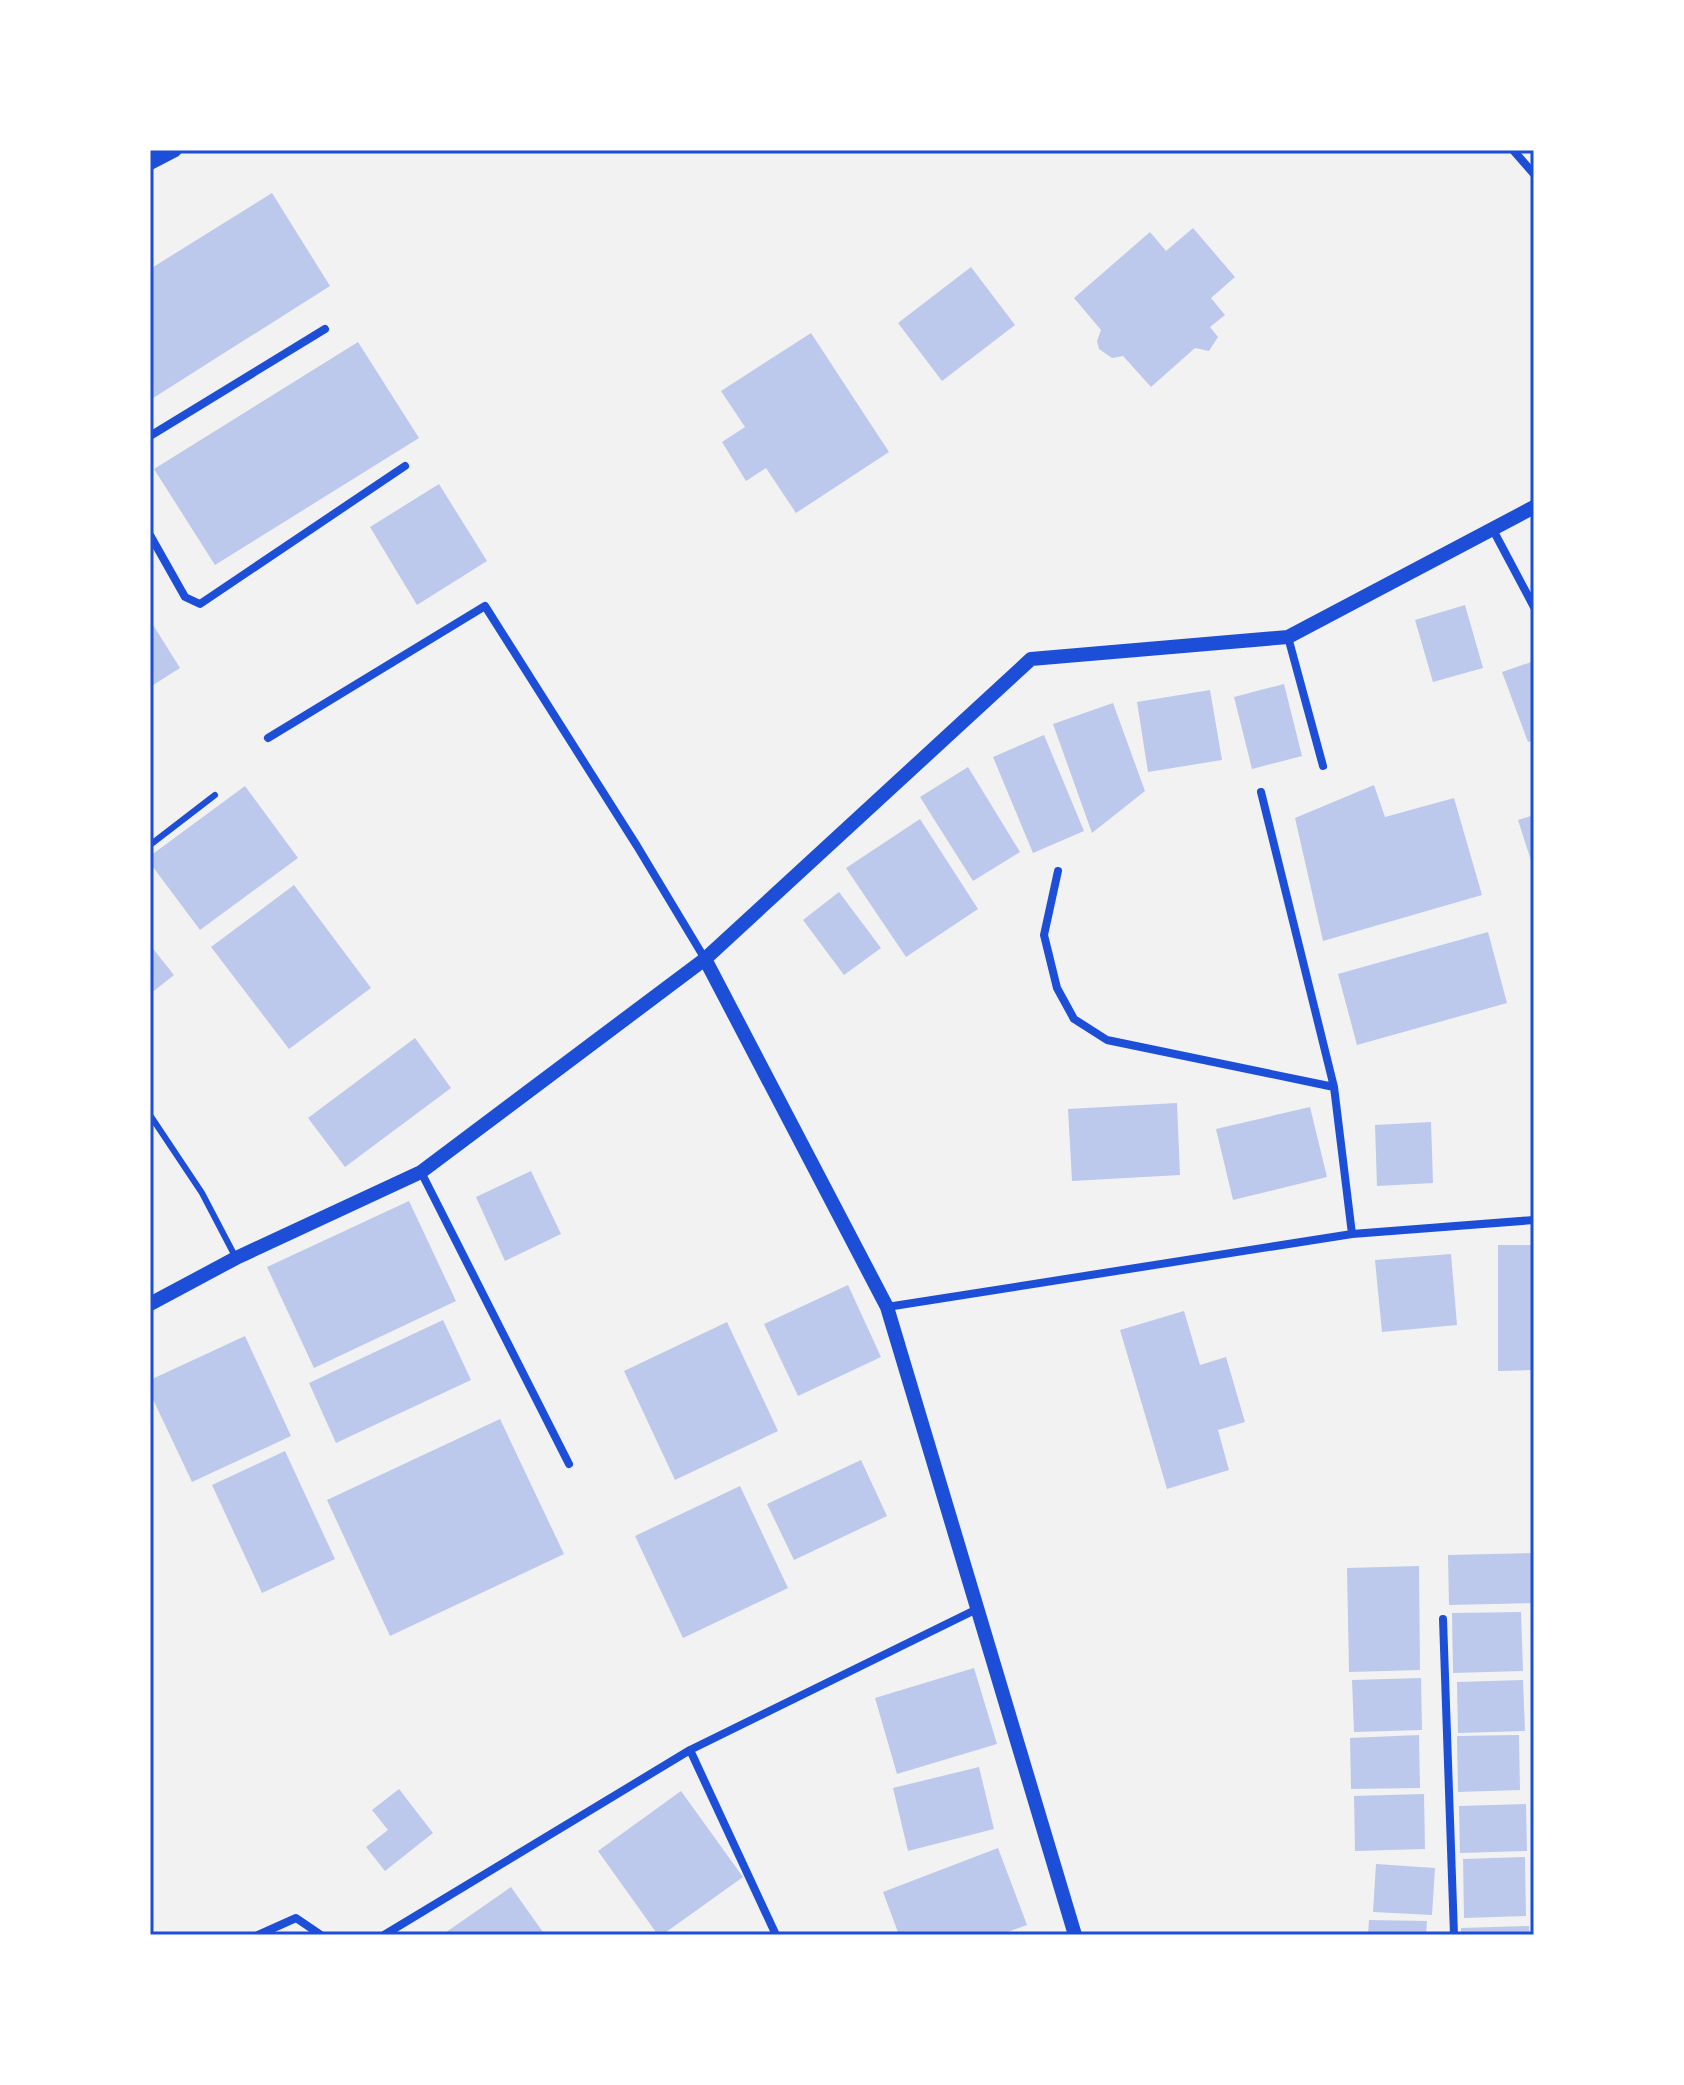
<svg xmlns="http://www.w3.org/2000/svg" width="1684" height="2085" font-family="'Golos Text',sans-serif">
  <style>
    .building { fill: #bdc9ec }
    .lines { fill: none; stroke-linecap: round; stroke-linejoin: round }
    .service { stroke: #1d4ed8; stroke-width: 6 }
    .minor { stroke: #1d4ed8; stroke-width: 8 }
    .tertiary { stroke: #1d4ed8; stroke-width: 14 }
    .neatline { fill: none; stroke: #1d4ed8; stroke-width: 3 }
  </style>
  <rect width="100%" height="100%" fill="#f2f2f2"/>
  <path class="building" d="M272,193L330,286L150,400V269Z
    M1193,228L1235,277L1211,298L1225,315L1210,327L1218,337L1209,351L1195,348L1151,387L1123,356L1112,358L1099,349L1097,341L1101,330L1074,298L1150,232L1166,251Z
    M971,267L1015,325L942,381L898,323Z
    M811,333L889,452L796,513L766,468L746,481L722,442L745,427L721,391Z
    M358,342L419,438L215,565L154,469Z
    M439,484L487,561L417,605L370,527Z
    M1465,605L1483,668L1433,682L1415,620Z
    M150,620L180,668L150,687Z
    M1534,661V740L1528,742L1502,672Z
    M1284,684L1302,756L1252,769L1234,697Z
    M1210,690L1222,760L1148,772L1137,702Z
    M1113,703L1145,791L1092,833L1053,724Z
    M1044,735L1084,831L1033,853L993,757Z
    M968,767L1020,852L973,881L920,797Z
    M1374,785L1385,817L1454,798L1482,895L1323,941L1295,818Z
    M245,786L298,858L200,930L150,863V856Z
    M1534,815V866L1533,867L1518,820Z
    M920,819L978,909L906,957L846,868Z
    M294,885L371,988L289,1049L211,947Z
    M839,892L881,948L844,975L803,920Z
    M1488,932L1507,1003L1357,1045L1338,974Z
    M150,945L174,975L150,994Z
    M415,1038L451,1088L345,1167L308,1118Z
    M1177,1103L1180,1175L1072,1181L1068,1109Z
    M1310,1107L1327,1177L1233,1200L1216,1129Z
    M1431,1122L1433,1183L1377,1186L1375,1125Z
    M531,1171L561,1234L505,1261L476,1197Z
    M409,1201L456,1301L314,1368L267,1267Z
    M1498,1245H1534V1370L1498,1371Z
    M1451,1254L1457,1325L1382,1332L1375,1260Z
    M848,1285L881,1357L798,1396L764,1324Z
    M1184,1311L1200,1365L1226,1357L1245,1422L1218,1430L1229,1470L1167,1489L1120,1330Z
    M443,1320L471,1380L336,1443L309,1383Z
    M727,1322L778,1431L675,1480L624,1371Z
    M245,1336L291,1436L192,1482L150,1393V1380Z
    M500,1419L564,1554L390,1636L327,1500Z
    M285,1451L335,1559L262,1593L212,1485Z
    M861,1460L887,1516L794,1560L767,1504Z
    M740,1486L788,1588L683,1638L635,1536Z
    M1534,1553V1603L1449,1605L1448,1555Z
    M1419,1566L1420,1670L1349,1672L1347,1568Z
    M1521,1612L1523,1671L1453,1673L1452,1613Z
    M974,1668L997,1744L897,1774L875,1698Z
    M1421,1678L1422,1730L1354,1732L1352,1680Z
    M1523,1680L1525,1731L1458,1733L1457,1682Z
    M1419,1735L1420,1788L1351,1789L1350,1738Z
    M1519,1735L1520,1790L1458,1792L1457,1736Z
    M979,1767L994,1829L908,1851L893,1788Z
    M399,1789L433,1833L385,1871L366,1847L388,1830L372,1810Z
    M681,1791L743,1877L662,1935H658L598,1851Z
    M1424,1794L1425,1849L1355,1851L1354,1796Z
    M1526,1804L1527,1851L1460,1853L1459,1806Z
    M998,1848L1027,1925L999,1935H899L883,1892Z
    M1525,1857L1526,1916L1464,1918L1463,1859Z
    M1376,1864L1435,1868L1432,1915L1373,1912Z
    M511,1887L545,1935H442Z
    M1369,1920L1427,1921L1426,1935H1368Z
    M1529,1926V1935H1461V1928Z"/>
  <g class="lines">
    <path class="service" d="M150,845L215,795
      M150,1115L202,1193L236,1258"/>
    <path class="minor" d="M1513,150L1534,174
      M150,436L325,329
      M1492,528L1534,607
      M150,535L185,597L200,604L405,466
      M1288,637L1323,766
      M268,738L485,606L637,846L705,959
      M1261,792L1334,1087
      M1058,871L1044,935L1057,988L1074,1019L1107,1040L1334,1087L1352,1234
      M421,1172L569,1464
      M887,1307L1352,1234L1534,1220
      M1443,1619L1454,1935
      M690,1750L776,1935
      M258,1935L296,1918L321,1935
      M384,1935L690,1750L977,1609"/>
    <path class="tertiary" d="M150,163L175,150
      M705,959L887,1307L1075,1935
      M150,1304L236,1258L421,1172L705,959L1031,659L1288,637L1534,507"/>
  </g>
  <rect width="1684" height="2085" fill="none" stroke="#ffffff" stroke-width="304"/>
  <rect x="152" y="152" width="1380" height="1781" class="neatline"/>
</svg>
